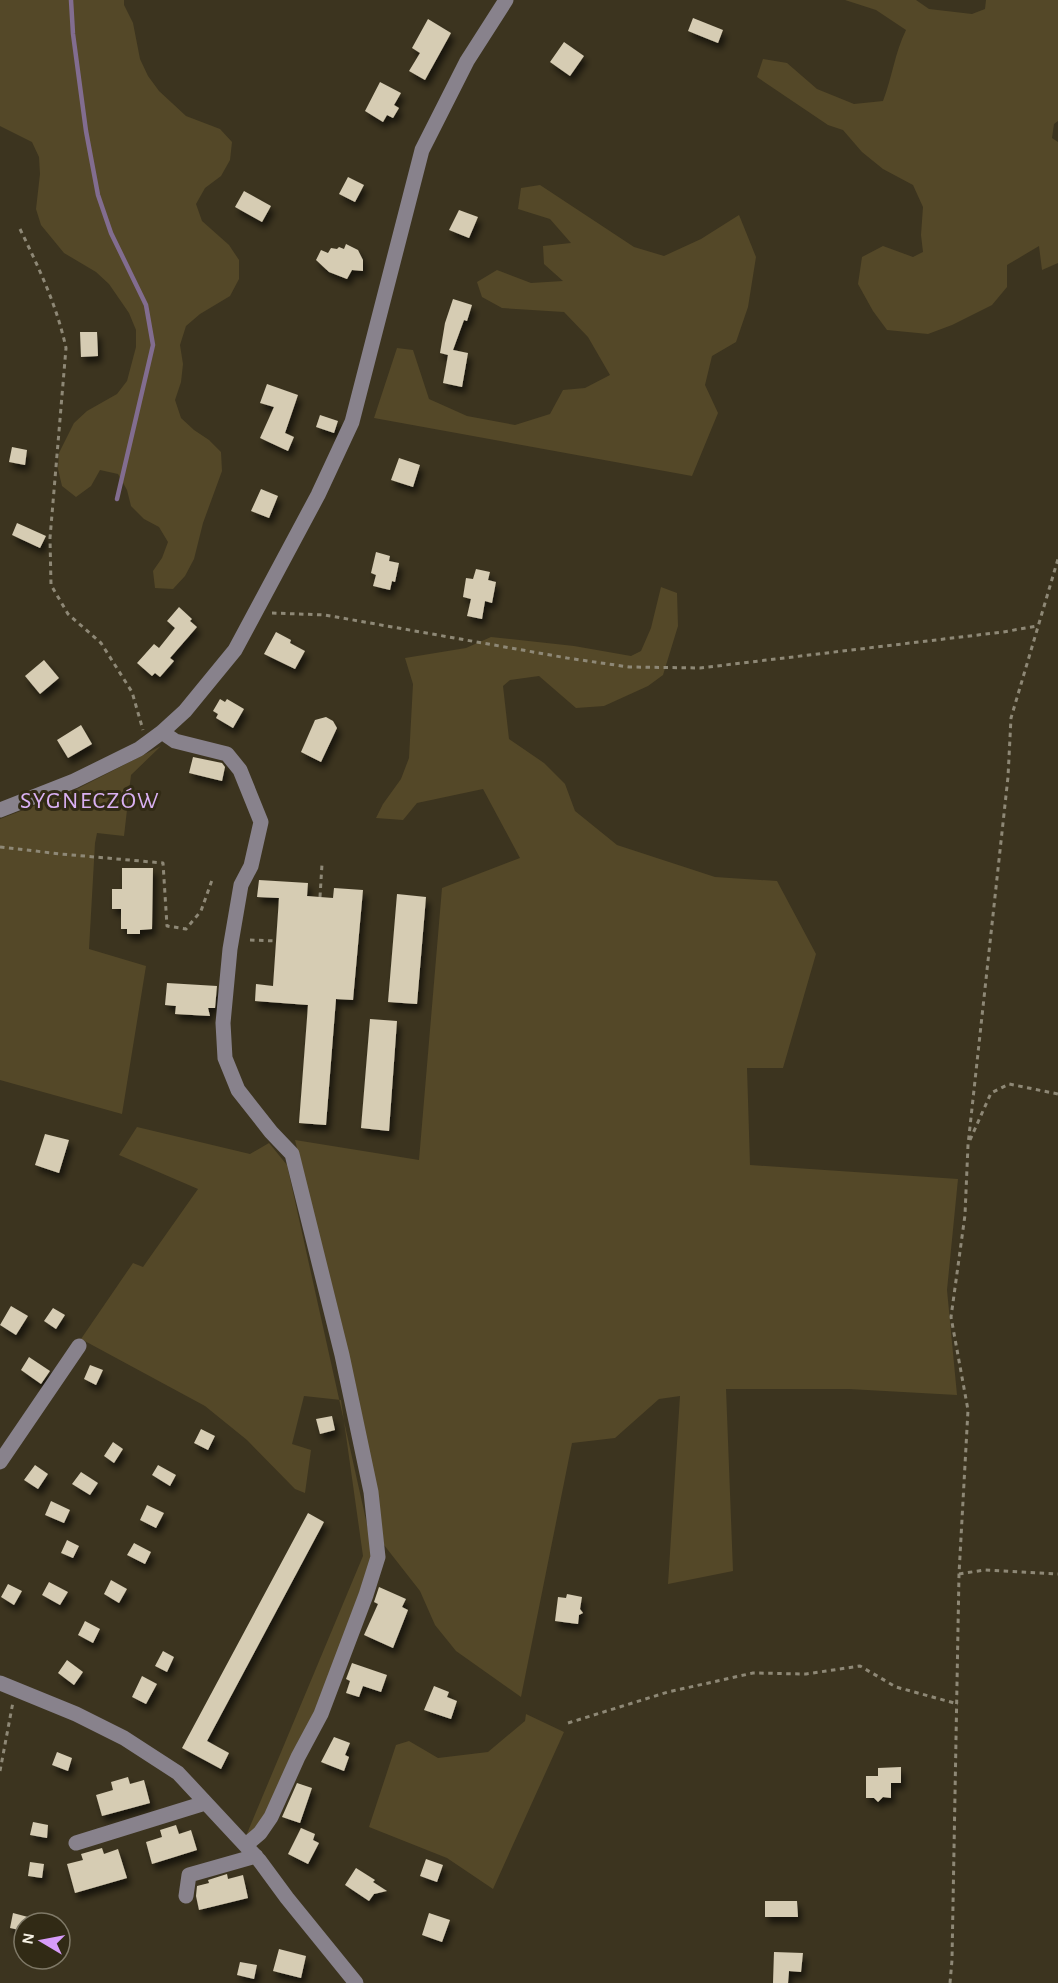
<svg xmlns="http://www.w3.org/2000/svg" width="1058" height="1983" font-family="'Alegreya Sans',sans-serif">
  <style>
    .green { fill: #544828 }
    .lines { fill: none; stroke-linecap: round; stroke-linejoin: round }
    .stream { stroke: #826d90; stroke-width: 4.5 }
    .building { fill: #d6ccb3; filter: url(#shadow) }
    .path { stroke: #8e8876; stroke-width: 3; stroke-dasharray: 4.5 4.5; stroke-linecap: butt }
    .minor { stroke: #88828c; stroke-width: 15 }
    .labels { text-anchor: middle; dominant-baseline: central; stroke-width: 6; stroke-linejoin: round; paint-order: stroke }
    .quarter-label { font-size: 24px; letter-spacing: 1.5px; fill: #d9b0f2; stroke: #312a15 }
  </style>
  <defs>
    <filter id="shadow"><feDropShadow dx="3.5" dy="6" stdDeviation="3" flood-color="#0009"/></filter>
  </defs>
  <rect width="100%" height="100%" fill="#3c341f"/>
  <path class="green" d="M0,0H124V5L133,23L140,59L148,76L159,91L186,116L220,129L232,142L230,160L221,176L205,188L196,204L202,221L229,245L239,260V279L230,296L200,314L186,326L180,345L183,364L181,382L175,400L181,418L194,430L209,440L221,452L222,471L203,523L194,559L185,576L173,589L155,588L153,571L162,558L168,542L159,527L144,519L131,506L127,490L118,474L100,470L91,486L76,497L62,486L58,469L59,453L74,423L87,411L117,394L127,381L136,347V330L129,313L109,284L96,272L64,253L41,225L36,209L40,174L39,157L32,142L0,126Z
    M845,0H916L929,9L972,14L985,9L986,0H1058V121L1054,124L1052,138L1058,142V263L1042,270L1039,246L1007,265V287L992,305L952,325L928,334L887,330L873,311L858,284L862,257L883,246L913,257L923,252L921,235L923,207L913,185L883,169L862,152L843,130L828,125L757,77L763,59L787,63L817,89L854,104L883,101C892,78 895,52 906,30L876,10Z
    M540,185L634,247L664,256L701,239L739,215L756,257L748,307L736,342L712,356L705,385L718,413L692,476L374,418L397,348L413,350L429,399L467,416L515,425L550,414L563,390L585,388L610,375L588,337L564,312L502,308L482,297L477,282L497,270L531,283L563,281L544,264L543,246L571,243L550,219L518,209L521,188Z
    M661,587L677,593L678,626L663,675L648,686L604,706L576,708L539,676L510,680L503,686L509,739L544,763L565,784L575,811L617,845L715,877L777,881L816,954L783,1068H747L750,1165L958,1179L947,1290L957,1395L849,1389H726L733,1571L668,1584L680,1396L659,1399L615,1438L572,1443L521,1697L456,1651L435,1625L420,1591L384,1545L346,1351L295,1140L419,1160L442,888L520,858L483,789L417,803L403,820L376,818L383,804L401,779L409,758L413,684L405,658L466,648L491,637L574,646L631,656L641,651L651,628Z
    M161,746L131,775L124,836L97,833L95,843L89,949L146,966L122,1114L0,1080V819L75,790Z
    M137,1127L250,1154L269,1143L287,1165L374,1556L315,1715L257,1830L246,1836L363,1556L341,1400L304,1396L292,1444L311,1450L305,1493L295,1489L247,1440L205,1406L81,1339L133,1263L143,1267L198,1189L119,1155Z
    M526,1714L564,1732L493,1889L447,1858L369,1827L396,1745L409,1741L438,1758L488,1752L525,1721Z"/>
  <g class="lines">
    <path class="stream" d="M71,0L73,34L86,131L98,195L111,233L146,305L153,345L117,499"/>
  </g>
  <path class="building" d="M693,18L723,30L718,43L688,31Z
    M428,19L451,33L425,80L409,71L420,53L412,48Z
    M564,42L584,56L570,76L550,62Z
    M380,82L401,93L394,105L399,108L393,118L387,115L383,122L365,111Z
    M348,177L364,185L355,202L339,194Z
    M244,191L271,206L262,222L235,207Z
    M459,210L478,217L469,238L449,230Z
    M346,244L358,250L363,260V271L352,270L347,279L329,272L316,260L321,250L328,253L331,248L337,249L339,247L344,249Z
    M453,299L472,305L467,321L464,320L453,350L468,353L462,387L443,383L448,355L440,353L445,323Z
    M80,332H97L98,356L81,357Z
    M267,384L298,395L285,433L294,437L288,451L260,438L274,407L260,403Z
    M320,415L338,421L334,433L316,427Z
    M12,447L27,450L25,465L9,462Z
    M399,458L420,465L413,487L391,480Z
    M261,489L278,496L269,518L251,511Z
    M17,523L46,536L40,548L12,535Z
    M376,552L390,556L389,561L399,563L395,582L392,581L390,590L373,586L376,575L371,573Z
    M476,569L490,572L488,580L496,582L492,603L485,601L482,619L467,616L471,599L463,597L466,578L473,579Z
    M179,607L192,619L190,621L197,627L170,658L174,661L160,677L155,673L152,676L137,663L154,644L159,648L175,628L167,621Z
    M276,632L291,640L290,643L305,651L295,669L264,654Z
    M44,660L59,678L40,694L25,676Z
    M220,699L225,702L227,699L244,709L233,728L216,718L218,714L213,711Z
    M326,717L333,721L337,728L321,762L301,752L315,720Z
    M81,725L92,744L68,758L57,740Z
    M193,757L222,763L225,767L222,781L189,773Z
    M122,868H153L152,929L140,930V934H127V929H121V909H112V889H122Z
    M259,880L308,883L307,896L333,898L334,888L363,890L353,1000L336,999L326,1125L299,1123L308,1005L255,1001L256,984L273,986L279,898L257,897Z
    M397,894L426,897L417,1004L388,1002Z
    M167,983L217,986L215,1008H208L210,1016L175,1014L176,1006L165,1005Z
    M370,1019L397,1021L389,1131L361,1128Z
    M45,1134L69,1140L59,1173L35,1165Z
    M11,1306L28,1316L16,1335L0,1325Z
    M53,1308L65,1315L56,1329L44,1321Z
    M29,1357L50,1371L41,1384L21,1370Z
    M90,1365L103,1370L96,1385L84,1379Z
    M332,1416L335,1430L320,1434L316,1419Z
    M201,1429L215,1436L208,1450L194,1443Z
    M113,1442L123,1449L114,1463L104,1456Z
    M35,1465L48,1474L38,1489L24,1480Z
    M158,1465L176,1475L170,1486L152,1475Z
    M81,1472L98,1483L90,1495L72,1484Z
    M51,1501L70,1510L64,1523L45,1515Z
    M147,1505L164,1513L156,1528L140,1520Z
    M308,1513L324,1522L207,1741L229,1753L221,1769L182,1748Z
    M67,1540L79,1546L73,1558L61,1553Z
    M134,1543L151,1552L145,1564L127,1555Z
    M111,1580L127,1589L119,1603L104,1594Z
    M49,1582L68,1592L60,1605L42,1595Z
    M8,1584L22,1591L14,1605L1,1597Z
    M379,1587L406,1599L402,1607L408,1610L393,1648L364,1635L378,1604L374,1602Z
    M567,1594L582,1597L580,1609L583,1613L579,1615L578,1624L555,1621L558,1597L566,1598Z
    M85,1621L100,1629L93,1643L78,1635Z
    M163,1651L174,1657L167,1672L155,1666Z
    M67,1660L83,1672L74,1685L58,1673Z
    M352,1663L387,1675L381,1692L363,1686L359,1697L346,1693L350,1681L346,1679Z
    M142,1676L157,1684L146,1704L132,1697Z
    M434,1686L449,1692L447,1697L457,1701L451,1719L424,1710Z
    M334,1737L350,1743L345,1755L349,1757L344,1771L321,1762Z
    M57,1752L72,1758L68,1771L52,1765Z
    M901,1767V1783H891V1798L883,1797L878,1802L874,1798H866V1776H878V1768Z
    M128,1777L130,1784L144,1780L150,1803L102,1816L96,1795L113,1790L111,1782Z
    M297,1783L312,1788L300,1823L282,1817Z
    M33,1822L48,1825L47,1838L30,1835Z
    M176,1825L179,1834L191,1830L197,1850L152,1864L146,1842L162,1837L160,1830Z
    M301,1828L315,1834L313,1840L319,1843L308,1864L288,1854Z
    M102,1848L104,1854L118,1849L127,1878L75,1893L67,1864L83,1860L81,1854Z
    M426,1859L443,1865L437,1882L420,1876Z
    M30,1862L44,1864L42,1878L28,1876Z
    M356,1868L375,1880L373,1882L387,1891L374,1894L369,1901L345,1885Z
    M227,1874L228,1879L243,1875L248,1898L199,1910L196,1896L197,1886L209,1883L208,1880Z
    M765,1901H797L798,1917H765Z
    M13,1913L28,1917L26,1923H24V1931L10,1928Z
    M429,1913L450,1920L442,1942L422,1935Z
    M279,1949L306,1956L301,1978L273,1971Z
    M774,1952L803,1953L801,1972L789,1971L788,1983H773Z
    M240,1962L257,1965L254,1979L237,1975Z"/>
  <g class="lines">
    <path class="path" d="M20,229C39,268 57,306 66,348L50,538L51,585L68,614L101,643L132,692L143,730
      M272,613L325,615L567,658L629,667L700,668L1003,632L1037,626
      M0,847L61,854L163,863L167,926L186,929L201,911L212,880
      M320,897L322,864
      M250,940L276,941
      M970,1140L991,1093L1009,1084L1058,1094
      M959,1574L984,1570L1058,1574
      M568,1723L668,1692L753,1673L806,1674L860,1666L896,1687L958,1704
      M0,1771L13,1702
      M950,1983L952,1960L959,1574L968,1410L951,1317L965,1215L968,1145L1008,777L1011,718L1058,559"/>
    <path class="minor" d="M162,732L175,741L227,754L240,770L261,822L251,866L241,885L230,949L223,1023L225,1058L238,1090L271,1132L292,1154L342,1355L371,1492L378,1557L366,1595L321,1714L298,1757L271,1817L260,1833L246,1845
      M0,810L74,781L139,749L162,732L185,711L235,650L318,495L352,422L422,150L467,61L506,0
      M0,1462L79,1346
      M0,1683L76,1714L124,1738L178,1773L259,1860L287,1898L356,1983
      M76,1843L205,1803
      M186,1896L189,1875L256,1856"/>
  </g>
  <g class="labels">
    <g class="quarter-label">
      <text x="90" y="801">SYGNECZÓW</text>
    </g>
  </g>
  <g transform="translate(42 1941) rotate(280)"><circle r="28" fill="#312a15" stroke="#7f7967" stroke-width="1.5"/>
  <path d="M0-4.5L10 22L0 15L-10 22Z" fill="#d79bf9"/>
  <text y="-9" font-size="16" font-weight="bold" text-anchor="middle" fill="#f5f0e3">N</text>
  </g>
</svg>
